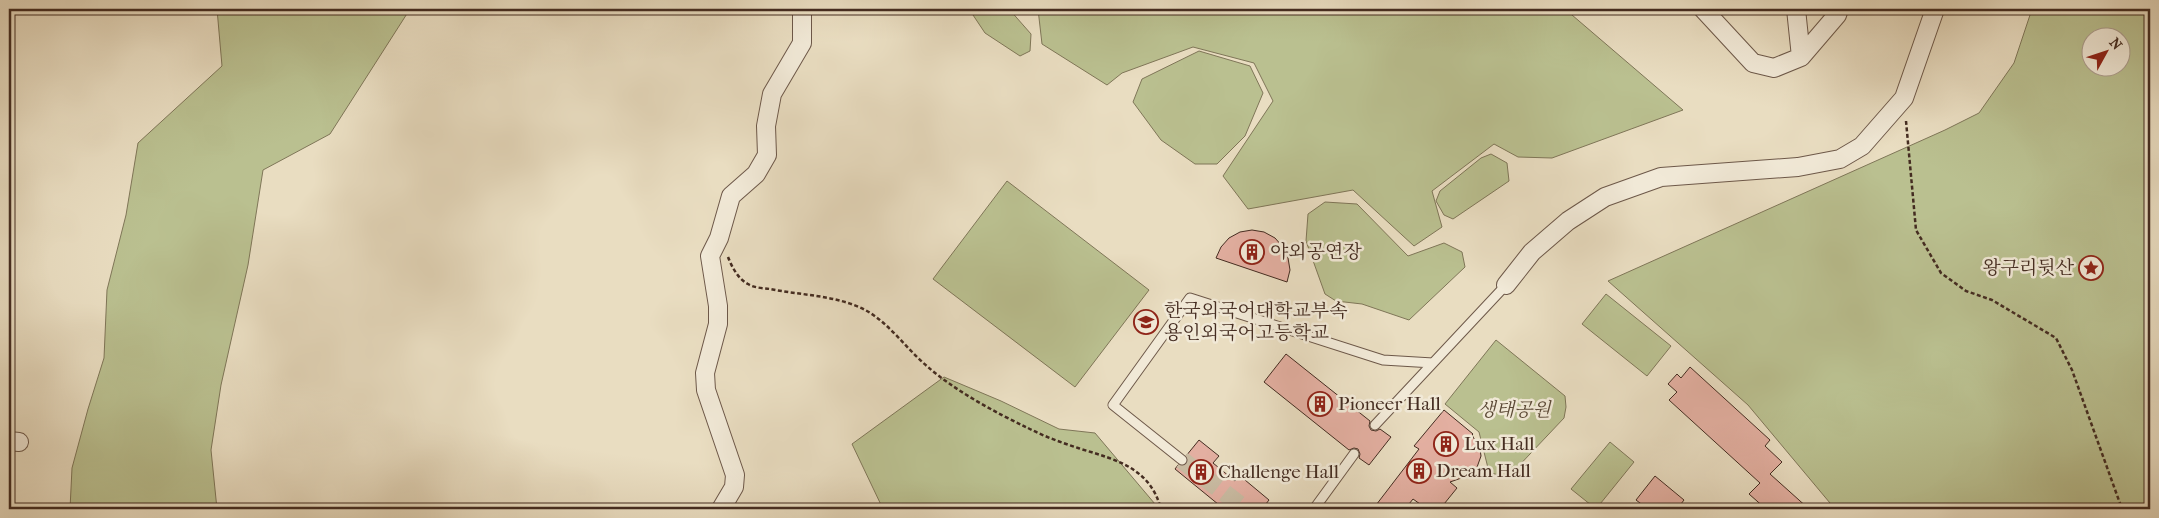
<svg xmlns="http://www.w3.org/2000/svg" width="2159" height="518" font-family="'IM FELL French Canon','Noto Serif KR',serif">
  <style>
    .green { fill: #bac090; stroke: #7f7658; fill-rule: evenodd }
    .building { fill: #e3afa1; stroke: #442c21 }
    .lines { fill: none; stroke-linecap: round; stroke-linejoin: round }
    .street-tunnel { stroke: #c8baa1; stroke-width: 18; stroke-dasharray: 18 9; stroke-linecap: butt }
    .lane-casing { stroke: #6d5849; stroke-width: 11 }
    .street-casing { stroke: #6d5849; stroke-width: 20 }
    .path { stroke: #442c21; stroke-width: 2.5; stroke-dasharray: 4 2.5; stroke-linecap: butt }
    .lane { stroke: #f1e9d7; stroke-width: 9 }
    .street { stroke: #f1e9d7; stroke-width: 18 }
    .labels { text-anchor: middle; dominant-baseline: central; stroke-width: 5; stroke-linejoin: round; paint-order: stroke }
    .poi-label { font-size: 19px; fill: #442c21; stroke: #f1e9d7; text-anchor: start }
    .park-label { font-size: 19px; font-style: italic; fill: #5c4a37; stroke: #f1e9d7 }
  </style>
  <rect width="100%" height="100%" fill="#e9ddc1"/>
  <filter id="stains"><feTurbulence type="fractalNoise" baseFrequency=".004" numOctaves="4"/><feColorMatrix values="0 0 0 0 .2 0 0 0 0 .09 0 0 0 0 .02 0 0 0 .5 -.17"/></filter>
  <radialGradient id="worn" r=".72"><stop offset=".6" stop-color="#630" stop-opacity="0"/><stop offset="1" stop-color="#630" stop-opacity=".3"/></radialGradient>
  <path class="green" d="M217,9H410L330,134L263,170L248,265L221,385L211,450L217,509H70L72,468L88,409L104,358L107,290L126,215L138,143L222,66Z
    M969,9H1009L1031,34L1030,51L1020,56L985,33Z
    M1038,9H1565L1683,110L1552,158L1518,157L1494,144L1432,191L1442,227L1414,246L1353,190L1248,209L1223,176L1273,101L1254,63L1193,47L1122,73L1107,85L1042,44Z
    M2032,9H2150V509H1835L1748,405L1608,281L1945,130L1979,113L2014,63ZM2092,38H2122V68H2092Z
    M1199,51L1250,66L1263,93L1245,136L1217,164H1195L1161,140L1133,102L1142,79Z
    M1491,154L1507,163L1509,181L1453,219L1444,215L1436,201L1440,191L1481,158Z
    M1007,181L1149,290L1075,387L933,279Z
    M1325,202L1357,204L1408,256L1444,243L1462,252L1465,267L1409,320L1362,304L1336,301L1325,294L1306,241L1308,214Z
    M1606,294L1671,346L1647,376L1582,324Z
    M1496,340L1565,396L1566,407L1564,418L1513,472L1501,476L1489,472L1479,432L1445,404Z
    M944,377L1001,401L1059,429L1095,433L1155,504V509H883L852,444Z
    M1610,442L1634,462L1596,509L1571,489Z"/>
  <path class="building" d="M1252,230L1264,232L1275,238L1283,247L1288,258L1290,270L1287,282L1216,258L1221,247L1229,238L1240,232Z
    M1286,354L1370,421L1369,426L1371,430L1376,431L1380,429L1391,437L1369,465L1359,458L1360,454L1358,449L1354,448L1349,450L1264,382Z
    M1690,367L1770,440L1765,446L1782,462L1770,474L1809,509H1766L1749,494L1760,483L1669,400L1677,392L1668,384L1677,374L1681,378Z
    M1444,410L1473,434L1472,435L1480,449L1481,456L1476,470L1470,475L1450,482L1457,488L1440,509H1427L1413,499L1405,509H1373L1419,449L1414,446Z
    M1199,440L1219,456L1213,463L1235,481L1239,475L1269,500L1262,509H1224L1175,469L1178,465L1187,464L1188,460L1186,456Z
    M1655,476L1684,500L1677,509H1648L1636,500Z"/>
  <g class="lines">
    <path class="street-tunnel" d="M1182,460L1245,509"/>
    <defs>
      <path id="lane" d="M1375,425L1433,363
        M1182,460L1113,405L1190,298L1383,360L1433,363L1506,285
        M1314,509L1354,454"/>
      <path id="street" d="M1703,9L1753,63L1774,68L1801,57L1837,15L1839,9
        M1796,9L1801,57
        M1506,285L1532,252L1568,221L1605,197L1661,177L1798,167L1840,159L1862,146L1904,98L1935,9
        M9,441L19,442
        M721,509L734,487L735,475L706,390L705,373L718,324V306L710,256L719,238L731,196L756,174L767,155L766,126L772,94L802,43V9"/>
    </defs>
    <use href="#lane" class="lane-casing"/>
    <use href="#street" class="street-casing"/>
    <path class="path" d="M1906,121L1916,230L1941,273L1966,291L1992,300L2056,338L2072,370L2122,509
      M728,257C732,267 738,279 748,284C754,288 763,288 770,289C800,295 831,295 859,307C887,319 905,348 928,367C954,390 996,413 1028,428C1045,437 1063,443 1081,449C1117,460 1150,468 1161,509"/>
    <use href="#lane" class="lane"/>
    <use href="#street" class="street"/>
  </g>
  <defs>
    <symbol id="building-ring" viewBox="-11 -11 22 22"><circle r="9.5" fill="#f1e9d7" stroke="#8f2418" stroke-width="1.5"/><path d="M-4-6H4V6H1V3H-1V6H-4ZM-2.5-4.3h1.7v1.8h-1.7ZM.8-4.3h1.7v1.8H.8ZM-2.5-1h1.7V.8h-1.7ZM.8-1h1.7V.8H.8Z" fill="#8f2418"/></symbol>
    <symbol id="sight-ring" viewBox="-11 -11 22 22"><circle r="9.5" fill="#f1e9d7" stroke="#8f2418" stroke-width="1.5"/><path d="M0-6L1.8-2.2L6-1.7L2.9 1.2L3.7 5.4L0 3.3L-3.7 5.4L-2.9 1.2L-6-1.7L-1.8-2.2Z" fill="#8f2418"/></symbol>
    <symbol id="school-ring" viewBox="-11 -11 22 22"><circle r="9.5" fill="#f1e9d7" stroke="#8f2418" stroke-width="1.5"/><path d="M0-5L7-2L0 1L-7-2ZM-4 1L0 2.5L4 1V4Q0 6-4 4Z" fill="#8f2418"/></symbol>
  </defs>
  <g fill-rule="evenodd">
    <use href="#building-ring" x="1238" y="238" width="28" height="28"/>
    <use href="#sight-ring" x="2077" y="254" width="28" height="28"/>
    <use href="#school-ring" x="1132" y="308" width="28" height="28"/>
    <use href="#building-ring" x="1306" y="390" width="28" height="28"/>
    <use href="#building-ring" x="1432" y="430" width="28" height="28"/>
    <use href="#building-ring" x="1405" y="457" width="28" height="28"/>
    <use href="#building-ring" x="1187" y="458" width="28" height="28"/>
  </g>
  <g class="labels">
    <g class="poi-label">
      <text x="1270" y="252">야외공연장</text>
      <text x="2074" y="268" text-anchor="end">왕구리뒷산</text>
      <text x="1164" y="311">한국외국어대학교부속<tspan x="1164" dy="22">용인외국어고등학교</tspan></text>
      <text x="1338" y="404">Pioneer Hall</text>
      <text x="1464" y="444">Lux Hall</text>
      <text x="1436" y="471">Dream Hall</text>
      <text x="1218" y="472">Challenge Hall</text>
    </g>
    <g class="park-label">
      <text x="1514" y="410">생태공원</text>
    </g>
  </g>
  <rect width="2159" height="518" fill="none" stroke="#e9ddc1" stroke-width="30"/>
  <rect x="10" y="10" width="2139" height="498" fill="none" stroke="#442c21" stroke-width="2.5"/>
  <rect x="15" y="15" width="2129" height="488" fill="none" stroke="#442c21"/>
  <g transform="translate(2106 52) rotate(50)"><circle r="24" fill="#f1e9d7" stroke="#ac9d8e"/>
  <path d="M0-4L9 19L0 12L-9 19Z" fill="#8f2418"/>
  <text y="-8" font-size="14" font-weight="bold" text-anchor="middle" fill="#442c21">N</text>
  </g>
  <rect width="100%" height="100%" filter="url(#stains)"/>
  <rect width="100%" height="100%" fill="url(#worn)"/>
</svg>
